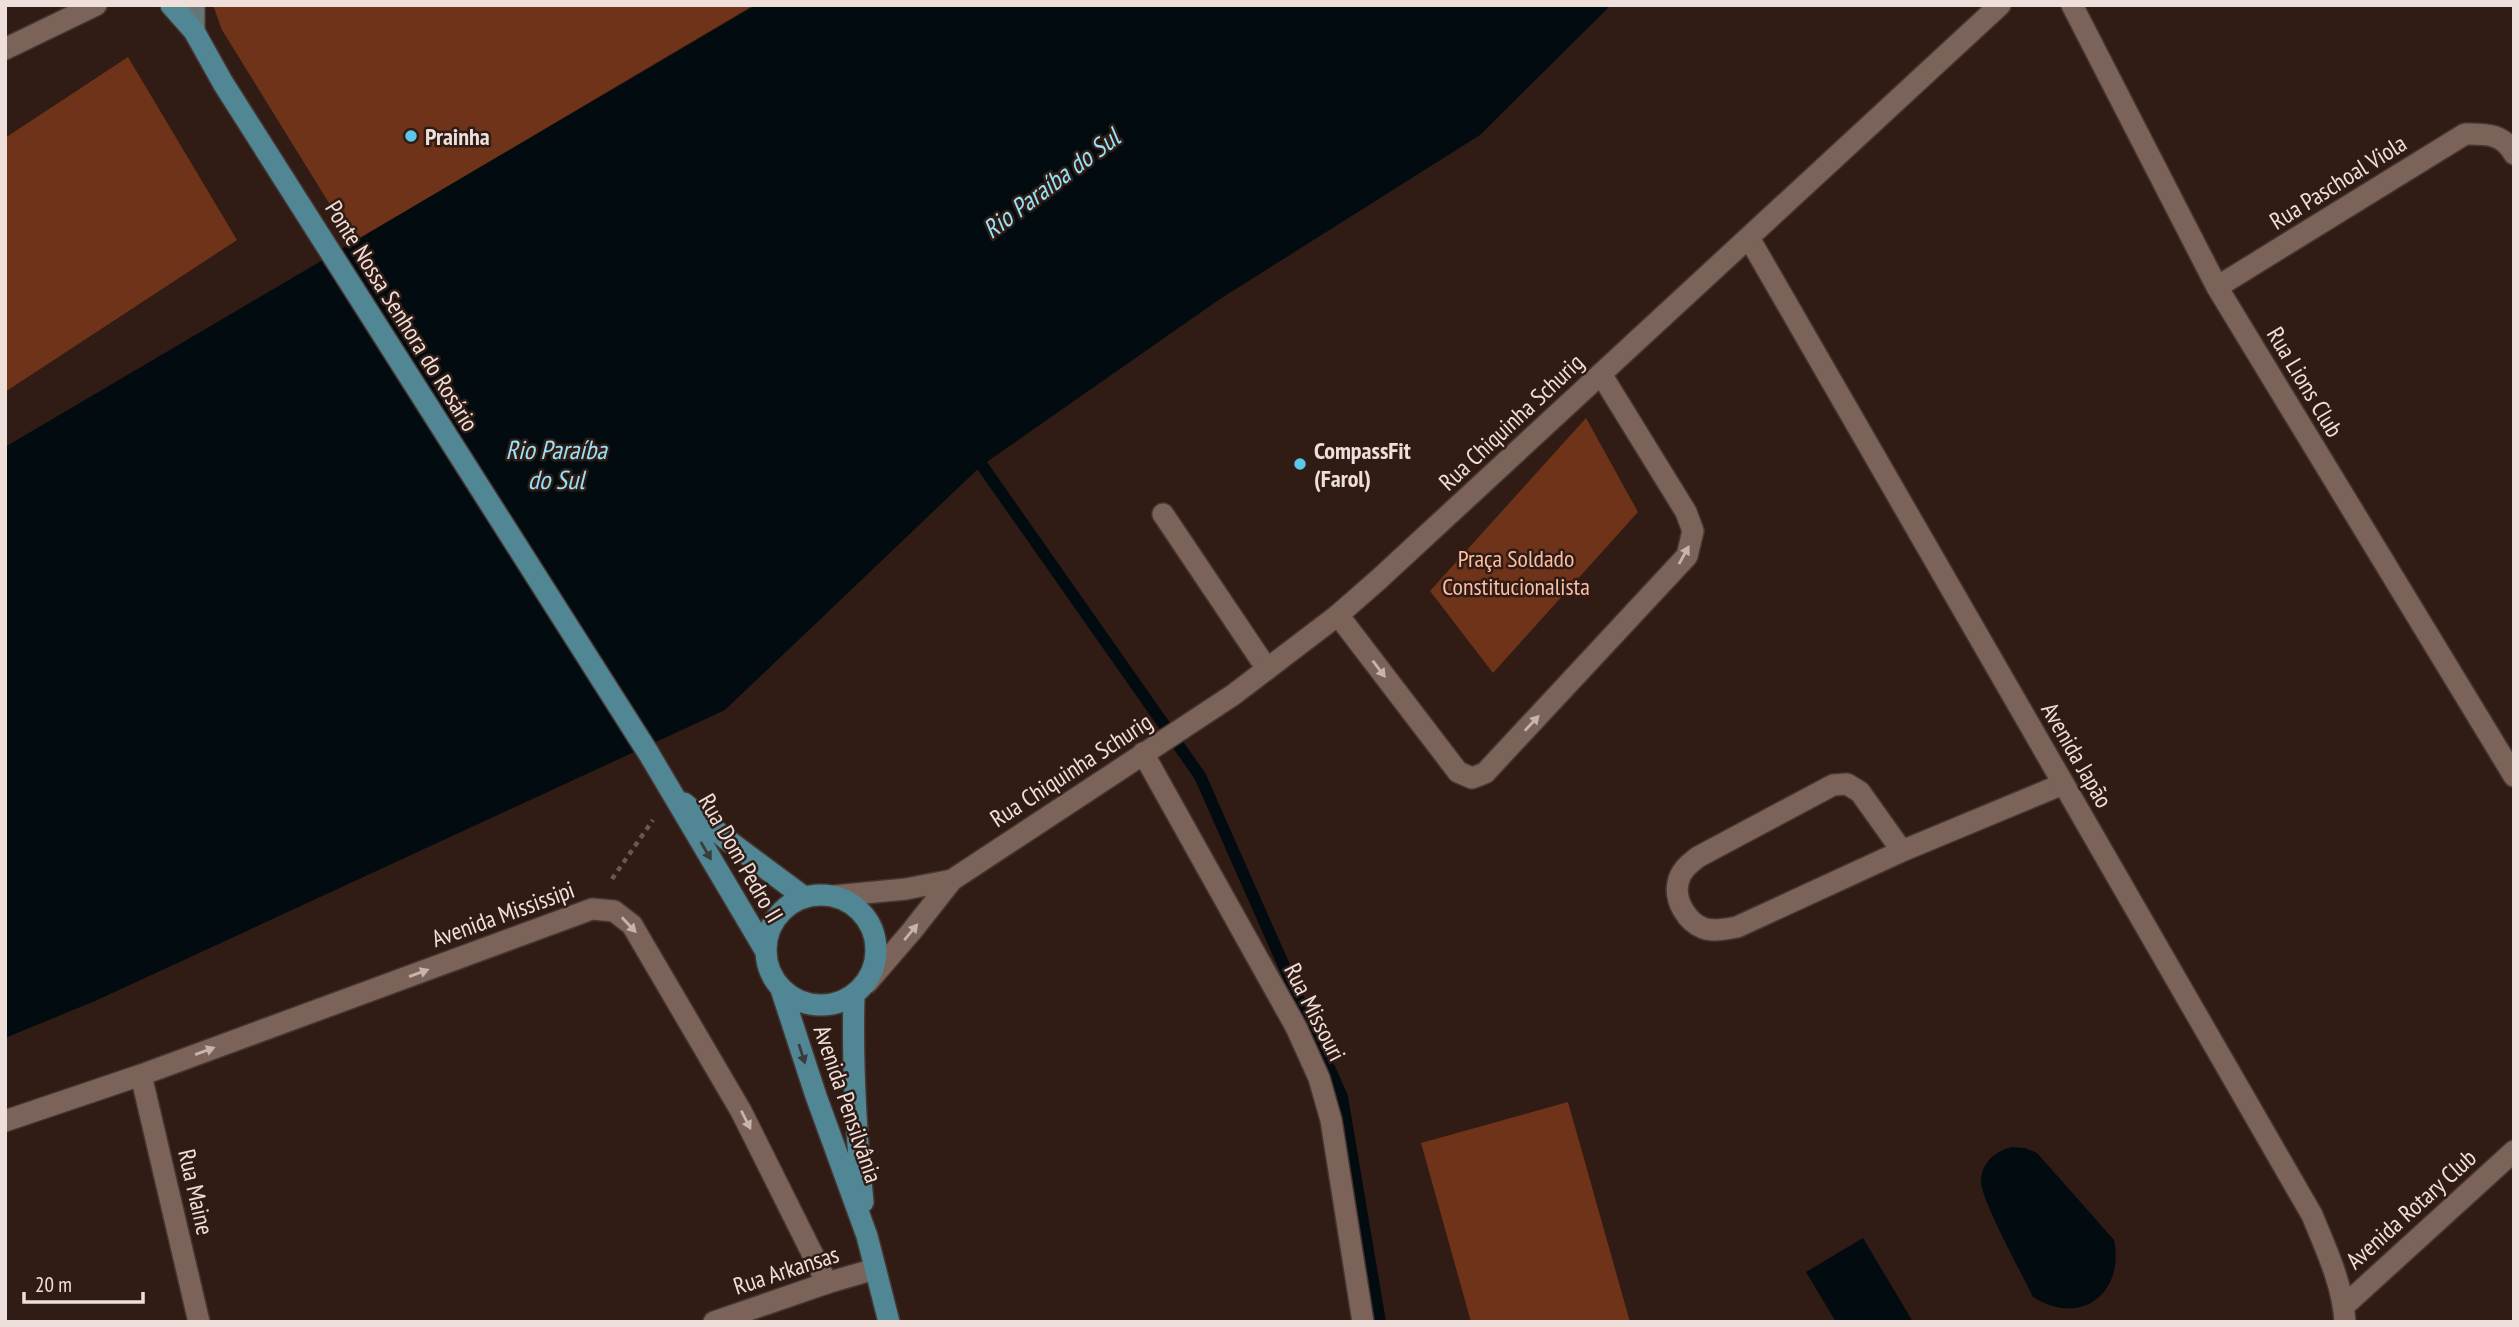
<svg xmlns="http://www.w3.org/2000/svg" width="2519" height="1327" font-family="'PT Sans Narrow',sans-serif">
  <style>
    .green { fill: #6e3319 }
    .water { fill: #020b0f }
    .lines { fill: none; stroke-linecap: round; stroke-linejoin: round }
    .stream { stroke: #020b0f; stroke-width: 12 }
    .service-casing { stroke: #463632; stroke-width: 24 }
    .minor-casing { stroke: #463632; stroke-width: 24 }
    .tertiary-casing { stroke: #463632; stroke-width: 24 }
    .secondary-casing { stroke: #463632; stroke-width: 24 }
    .primary-casing { stroke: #463632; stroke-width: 24 }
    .path { stroke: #6a5750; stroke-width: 4.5; stroke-dasharray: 5 5; stroke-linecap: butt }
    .service { stroke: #7b635a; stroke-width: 21 }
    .minor { stroke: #7b635a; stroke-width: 21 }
    .tertiary { stroke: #7b635a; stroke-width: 21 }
    .secondary { stroke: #667577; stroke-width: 21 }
    .primary { stroke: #518794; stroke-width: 21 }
    .oneway { fill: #c6b4ad }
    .oneway2 { fill: #3a3c3a }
    .poi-dot { fill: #5ac8e6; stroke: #301c14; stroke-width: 2.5 }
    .labels { text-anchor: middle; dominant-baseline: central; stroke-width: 5; stroke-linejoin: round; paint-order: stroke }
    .poi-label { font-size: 24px; font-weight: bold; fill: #eedfda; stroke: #301c14; text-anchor: start }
    .street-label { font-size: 24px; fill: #eedfda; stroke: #301c14 }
    .park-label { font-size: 24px; fill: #fcbea4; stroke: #301c14 }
    .water-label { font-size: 26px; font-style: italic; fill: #96e2f9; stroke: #301c14 }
  </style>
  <rect width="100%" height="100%" fill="#301c14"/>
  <path class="green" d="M213,5H754L353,242L222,30Z
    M128,57L237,240L5,392V138Z
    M1586,418L1638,512L1493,673L1430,591Z
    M1568,1102L1630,1322H1471L1421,1143Z"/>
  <path class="water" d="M756,5H1611L1480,135L1220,299L981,466L725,710L95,1001L5,1038V447Z
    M2012,1147L2025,1148L2037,1153L2114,1240C2125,1294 2080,1327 2033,1297C2023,1275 1979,1198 1981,1179C1983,1161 1996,1151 2012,1147Z
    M1863,1238L1913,1322H1836L1806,1272Z"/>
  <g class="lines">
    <path class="stream" d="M974,454L1200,776L1342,1097L1380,1322"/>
    <defs>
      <path id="service" d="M1163,514L1267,669
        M1143,753L1296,1027L1319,1078L1331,1120L1363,1322
        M1902,851L1860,792L1847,784L1833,785L1698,857C1689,864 1680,871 1678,883C1674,900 1687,922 1703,928C1713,932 1726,929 1737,927L1902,851L2063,784"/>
      <path id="minor" d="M2072,5L2217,287L2514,776
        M1749,238L2312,1215C2326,1249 2343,1285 2345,1322
        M2217,287L2465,134C2486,134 2503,133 2514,154
        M1338,615L1458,772L1472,778L1485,773L1687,556L1693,531L1686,512L1601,374
        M141,1075L592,909L614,911L632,925L741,1111L827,1283
        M2344,1306L2514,1151"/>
      <path id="tertiary" d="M5,49L96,5
        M834,896L906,889L952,880
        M867,983L911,932L952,880L1233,695L1338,615L1378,580L2000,5
        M5,1121L141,1075L199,1322
        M714,1322L827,1283L875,1269"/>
      <path id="secondary" d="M194,31V5"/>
      <path id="primary" d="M171,5L194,31L223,83L649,754L765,950
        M684,803L726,839L804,897
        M766 950a55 55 0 1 1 110 0a55 55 0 1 1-110 0Z
        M781,989L816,1096L867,1236L889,1322
        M854,996C852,1065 856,1133 863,1202"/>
    </defs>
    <use href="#service" class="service-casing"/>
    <use href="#minor" class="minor-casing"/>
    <use href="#tertiary" class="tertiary-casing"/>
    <use href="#secondary" class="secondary-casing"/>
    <use href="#primary" class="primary-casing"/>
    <path class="path" d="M612,879L653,820"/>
    <use href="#service" class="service"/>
    <use href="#minor" class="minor"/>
    <use href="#tertiary" class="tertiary"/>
    <use href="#secondary" class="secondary"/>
    <use href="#primary" class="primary"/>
  </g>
  <defs><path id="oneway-solid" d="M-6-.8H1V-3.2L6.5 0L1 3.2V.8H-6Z" transform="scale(1.75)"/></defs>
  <g class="oneway">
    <use href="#oneway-solid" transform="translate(1684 555) rotate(-61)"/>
    <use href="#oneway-solid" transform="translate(1379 669) rotate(53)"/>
    <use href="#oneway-solid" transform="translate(1532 723) rotate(-47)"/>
    <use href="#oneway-solid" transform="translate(629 925) rotate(47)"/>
    <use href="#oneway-solid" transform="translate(911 932) rotate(-50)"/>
    <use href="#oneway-solid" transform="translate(419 973) rotate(-20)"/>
    <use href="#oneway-solid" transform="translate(205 1051) rotate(-20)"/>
    <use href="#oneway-solid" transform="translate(746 1120) rotate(63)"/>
  </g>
  <g class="oneway2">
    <use href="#oneway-solid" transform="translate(706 851) rotate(60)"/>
    <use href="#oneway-solid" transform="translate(802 1054) rotate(72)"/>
  </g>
  <g class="poi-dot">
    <circle cx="411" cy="136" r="7"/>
    <circle cx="1300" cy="464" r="7"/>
  </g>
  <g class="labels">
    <g class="poi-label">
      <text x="425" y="136">Prainha</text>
      <text x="1314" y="450">CompassFit<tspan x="1314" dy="28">(Farol)</tspan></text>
    </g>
    <g class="street-label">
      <text transform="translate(2338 182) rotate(-32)">Rua Paschoal Viola</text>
      <text transform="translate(402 316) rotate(58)">Ponte Nossa Senhora do Rosário</text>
      <text transform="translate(2305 382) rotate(59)">Rua Lions Club</text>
      <text transform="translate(1511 422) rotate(-43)">Rua Chiquinha Schurig</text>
      <text transform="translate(2077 755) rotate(60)">Avenida Japão</text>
      <text transform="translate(1071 770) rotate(-33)">Rua Chiquinha Schurig</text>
      <text transform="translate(741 858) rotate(60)">Rua Dom Pedro II</text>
      <text transform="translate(503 914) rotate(-20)">Avenida Mississipi</text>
      <text transform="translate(1315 1012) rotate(63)">Rua Missouri</text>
      <text transform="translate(848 1104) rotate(71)">Avenida Pensilvânia</text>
      <text transform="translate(196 1192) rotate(77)">Rua Maine</text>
      <text transform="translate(2411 1209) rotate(-42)">Avenida Rotary Club</text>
      <text transform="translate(786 1270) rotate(-18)">Rua Arkansas</text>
    </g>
    <g class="park-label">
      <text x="1516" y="558">Praça Soldado<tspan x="1516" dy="28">Constitucionalista</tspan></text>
    </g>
    <g class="water-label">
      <text transform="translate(1051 183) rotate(-37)">Rio Paraíba do Sul</text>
      <text x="556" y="449">Rio Paraíba<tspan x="556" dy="30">do Sul</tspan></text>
    </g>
  </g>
  <rect width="2519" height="1327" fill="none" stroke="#eedfda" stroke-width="14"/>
  <path d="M24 1292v10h119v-10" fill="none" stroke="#eedfda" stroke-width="3.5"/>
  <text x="35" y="1292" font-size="21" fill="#eedfda" stroke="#301c14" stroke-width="5" paint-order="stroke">20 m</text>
</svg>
